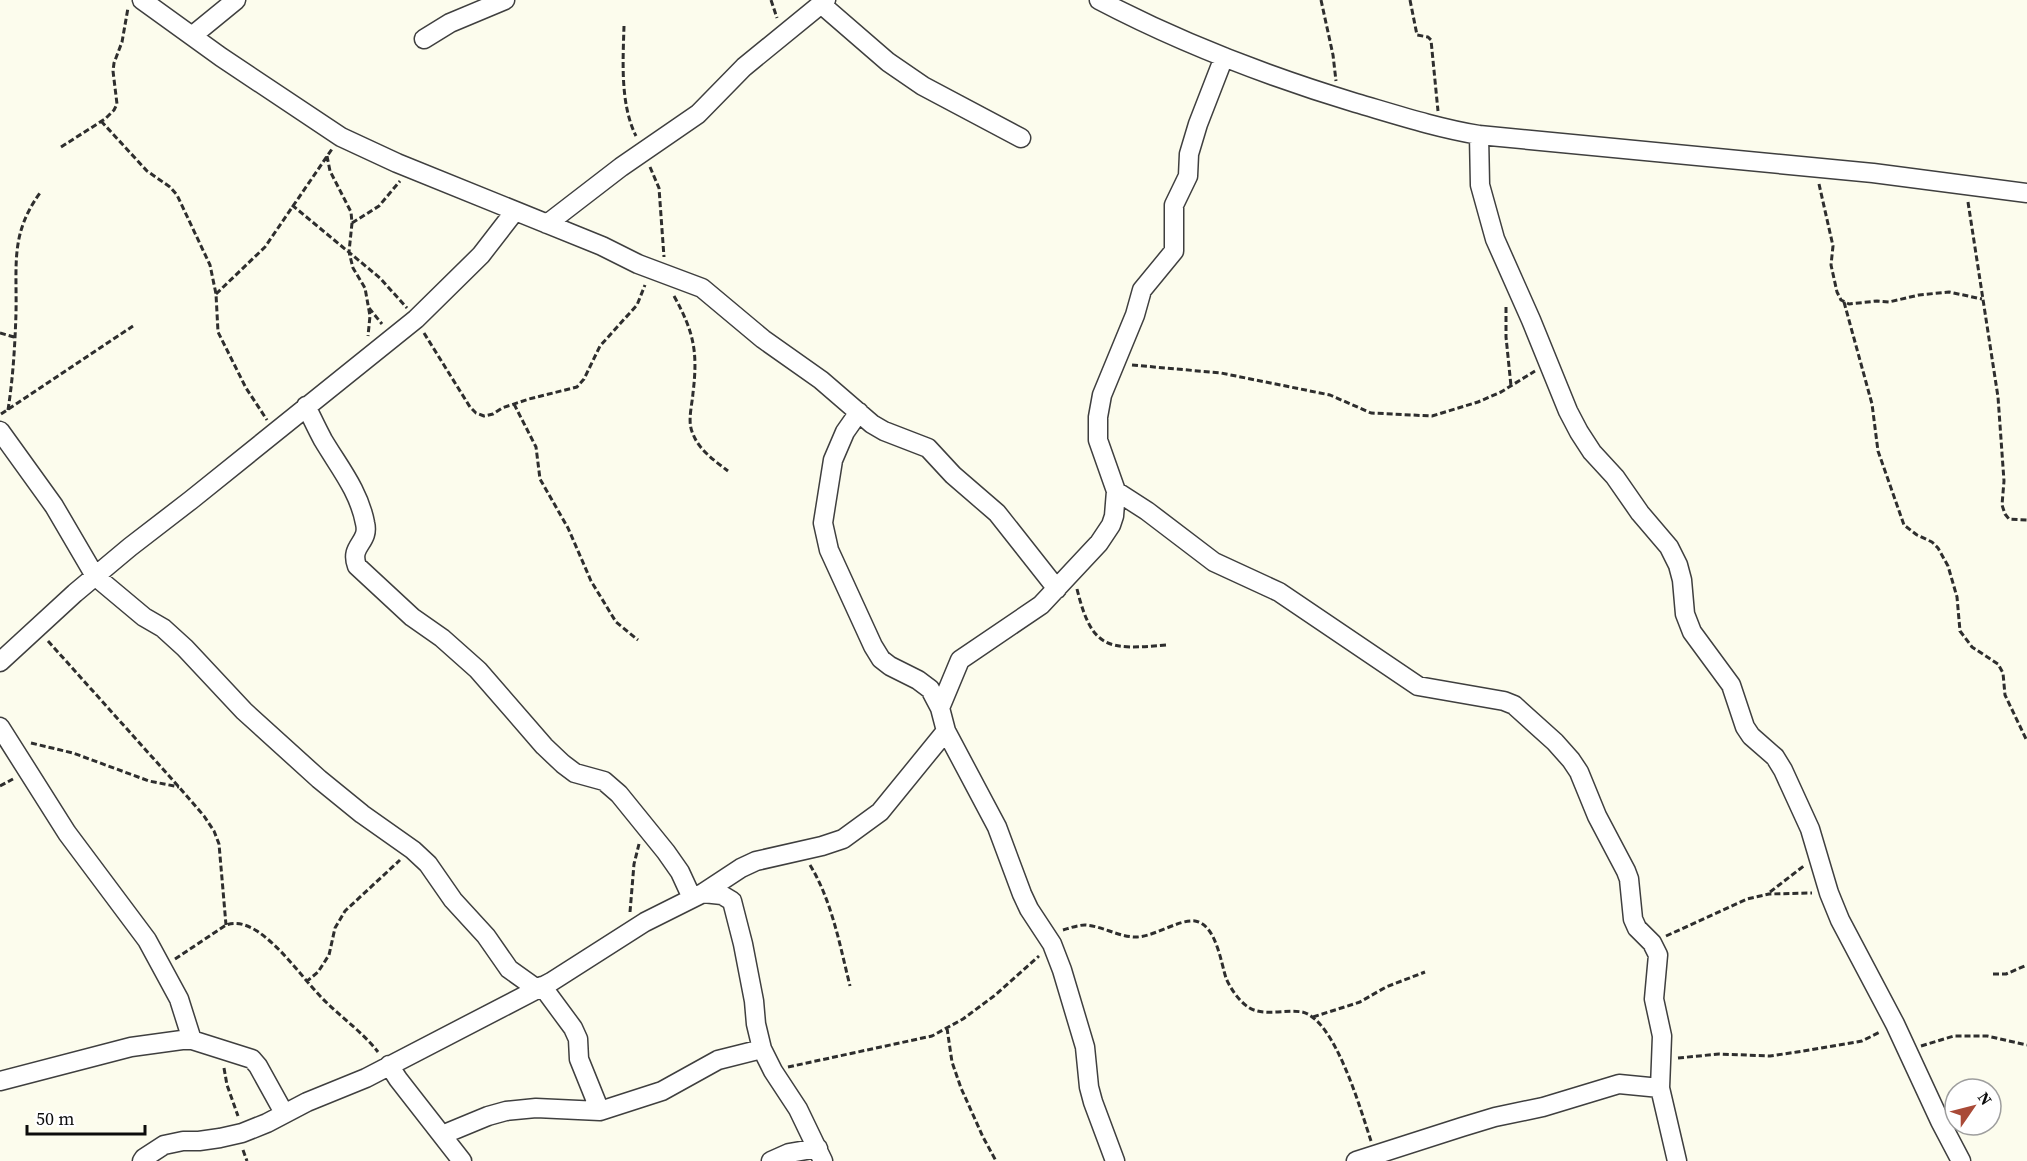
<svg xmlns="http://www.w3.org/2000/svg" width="2027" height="1161" font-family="'Source Serif 4',serif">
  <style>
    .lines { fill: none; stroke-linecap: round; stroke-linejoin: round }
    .minor-casing { stroke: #3f3f3f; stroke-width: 21 }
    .path { stroke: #2e2e2e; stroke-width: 3; stroke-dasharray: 6 3; stroke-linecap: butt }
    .minor { stroke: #fff; stroke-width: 18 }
  </style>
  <rect width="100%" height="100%" fill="#fcfced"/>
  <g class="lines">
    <defs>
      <path id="minor" d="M142,0L221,57L341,137L397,163L602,246L638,264L702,288L763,339L821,380L872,424L884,431L928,448L953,475L997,513L1057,589
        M1099,0C1181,43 1267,76 1356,103C1397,115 1437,128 1479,135L1873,173L2027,193
        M821,4L888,62L923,86L1021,138
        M192,36L236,0
        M424,39L450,23L505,0
        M1479,135L1480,185L1495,239L1531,320L1568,411L1579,432L1592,452L1615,477L1640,513L1669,547L1678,565L1682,580L1685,614L1692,632L1731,685L1745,727L1751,736L1775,757L1783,770L1810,829L1829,893L1840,920L1895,1024L1940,1121L1961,1161
        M547,224L621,167L698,114L744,67L826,0
        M306,406C312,418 317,429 323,440C339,467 359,491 365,523C370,543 349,545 357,566L412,617L442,638L478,670L544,746L563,764L575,773L604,781L619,794L666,852L680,872L692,898
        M859,412L845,432L833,460L823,523L829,550L873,646L881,659L890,666L918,680L930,689L940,708L946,731L997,827L1022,894L1029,909L1052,944L1062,970L1085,1047L1089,1087L1093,1102L1115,1161
        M0,431L54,506L95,576L144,617L163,628L185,648L244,711L319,779L362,814L413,850L428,864L453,900L486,936L509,969L537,989
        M1116,491L1147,511L1214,562L1279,592L1418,686L1504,701L1514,705L1555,742L1571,760L1579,772L1597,816L1626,871L1629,879L1633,919L1637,928L1652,943L1658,955L1654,999L1662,1036L1660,1088L1677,1161
        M0,662L75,593L130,547L191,500L416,319L481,255L515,211
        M940,708L960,660L1041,605L1099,543L1111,525L1114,516L1116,491L1098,440V417L1102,395L1135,315L1142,290L1174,251V205L1188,176L1189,154L1198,124L1224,57
        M0,727L67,833L147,940L179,999L192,1040
        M703,893L722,895L732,901L743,944L754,1001L756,1024L762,1049L773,1071L798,1109L823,1161
        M542,986L573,1028L578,1039L579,1059L600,1111
        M389,1065L398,1079L462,1161
        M0,1081L131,1047L182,1040H192L252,1059L258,1066L284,1113
        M442,1135L488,1116L506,1111L536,1108L600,1111L662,1091L718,1060L762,1049
        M142,1161L144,1158L164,1145L183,1141H199L220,1138L242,1133L267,1123L307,1102L366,1078L551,982L645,922L703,893L741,868L756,861L822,846L843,839L880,812L946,731
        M771,1161L789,1153L818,1148
        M1356,1161L1462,1127L1495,1117L1543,1107L1619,1084L1660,1088"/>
    </defs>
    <use href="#minor" class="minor-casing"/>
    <path class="path" d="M771,0L777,18
      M1321,0L1333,55L1336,81
      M1410,0L1417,35L1428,37L1431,40L1438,111
      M624,26C623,61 620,104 636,136
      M101,121L147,171L170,187L177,195L210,265L216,294L218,332L246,388L267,420
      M61,147L105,119L114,110L117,104L113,71L114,63L122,42L128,8
      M327,156L330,171L351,212L352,223L349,252L353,268L365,288L370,316L368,336
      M650,167L659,188L664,257
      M1819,184L1833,246L1831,265L1837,292L1841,300L1849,304L1877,301L1889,302L1919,295L1949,292L1982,299
      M1968,202L1998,397L2004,481L2002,505L2005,514L2009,519L2027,520
      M292,205L380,278L407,308
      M352,223L379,206L400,181
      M216,294L265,247L332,149
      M674,296C694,332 698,352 693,393C692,406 687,422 693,434C699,450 715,461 728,471
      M1844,302L1872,404L1878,451L1904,525L1917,535L1932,542L1938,548L1948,566L1957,597L1960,631L1972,647L1998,664L2003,673L2005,695L2027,741
      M1506,307V337L1511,386
      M369,308L382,324
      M0,333L14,337
      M424,333L470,407L476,413L484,416L493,414L502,408L529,399L577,387L584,379L600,346L637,305L645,285
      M1132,365L1221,373L1330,395L1371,413L1432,416L1478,402L1501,392L1535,371
      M514,404L536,447L540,479L568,528L591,581L616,622L638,640
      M8,410C13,378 15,345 16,313C17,265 10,234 40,193
      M1,414L133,326
      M1077,589C1092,650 1108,650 1166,645
      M48,641L179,787L204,816L214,831L219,844L226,925
      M31,743L73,753L149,781L179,787
      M0,786L13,779
      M810,865C832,901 840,946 850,986
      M1770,892L1805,865
      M630,912L634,864L639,844
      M1063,930C1070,928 1078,925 1085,925C1102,926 1117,936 1134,937C1153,938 1178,919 1195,921C1216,924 1221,963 1226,978C1230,988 1239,1001 1248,1007C1262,1017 1286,1009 1302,1012C1335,1019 1361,1111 1371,1141
      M1666,936L1747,899L1769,894L1812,893
      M175,959L226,925C237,921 247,925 257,931C285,950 304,981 328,1004C345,1020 364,1034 378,1052
      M1993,974H2006L2027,965
      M306,982L318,972L329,955L335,928L345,911L400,860
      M1313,1017L1360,1002L1386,987L1425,972
      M947,1028L952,1062L961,1088L983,1137L996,1161
      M1921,1046L1954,1036H1987L2027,1045
      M1678,1058L1719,1054L1770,1056L1797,1052L1862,1041L1880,1032
      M788,1067L932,1036L963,1019L994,996L1039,956
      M224,1068L227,1085L238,1116
      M243,1150L247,1161"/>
    <use href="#minor" class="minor"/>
  </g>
  <g transform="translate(1973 1107) rotate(55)"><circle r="28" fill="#ffffff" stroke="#9e9e9e" stroke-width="1.5"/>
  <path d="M0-4.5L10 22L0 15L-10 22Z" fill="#a94a37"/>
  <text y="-9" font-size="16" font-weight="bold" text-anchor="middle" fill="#0c0c0c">N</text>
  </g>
  <path d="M27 1125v9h118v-9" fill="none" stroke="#0c0c0c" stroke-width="3"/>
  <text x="36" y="1125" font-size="18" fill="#0c0c0c" stroke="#ffffff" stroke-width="4.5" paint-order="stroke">50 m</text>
</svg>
